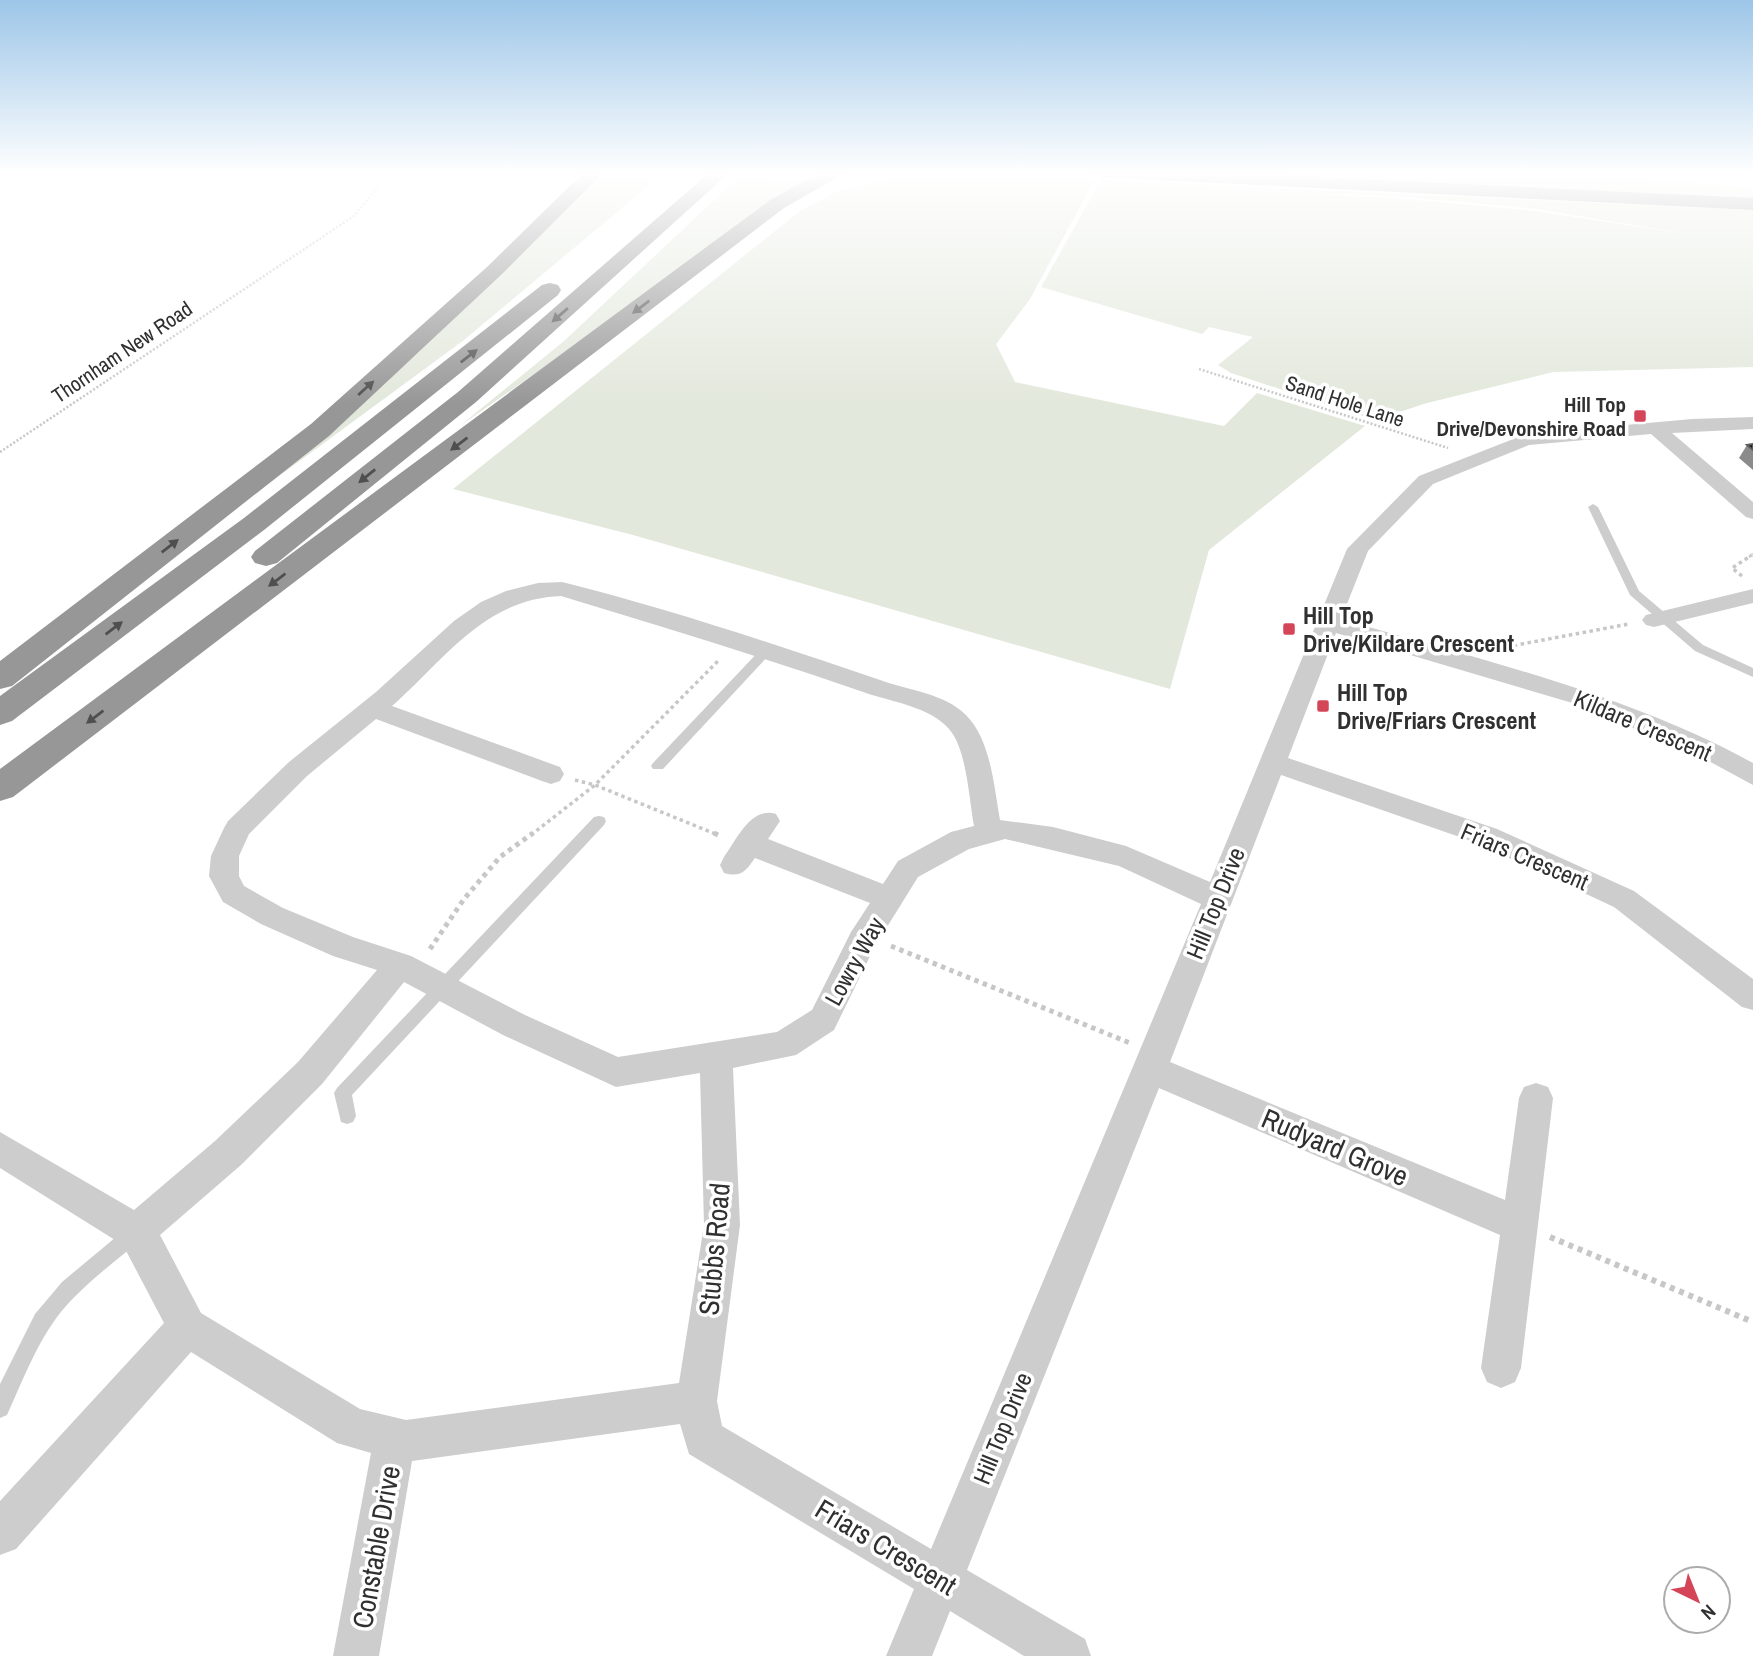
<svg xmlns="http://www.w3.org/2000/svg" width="1753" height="1656" font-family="'Archivo Narrow',sans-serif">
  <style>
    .green { fill: #e3e8dc; fill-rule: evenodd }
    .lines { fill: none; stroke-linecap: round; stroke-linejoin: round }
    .path-far3 { stroke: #c7c7c7; stroke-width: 2.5; stroke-dasharray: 2 2; stroke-linecap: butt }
    .path-far2 { stroke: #c7c7c7; stroke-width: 3.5; stroke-dasharray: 3.5 3.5; stroke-linecap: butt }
    .path-far1 { stroke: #c7c7c7; stroke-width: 5; stroke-dasharray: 4.5 4.5; stroke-linecap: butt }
    .path { stroke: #c7c7c7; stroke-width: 6; stroke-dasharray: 5 5; stroke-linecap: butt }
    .service { fill: #cdcdcd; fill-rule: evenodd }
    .minor { fill: #cdcdcd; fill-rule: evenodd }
    .motorway { fill: #979797; fill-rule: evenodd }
    .wall { fill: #8b8b8b }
    .building { fill: #171717; stroke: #5d5d5d; stroke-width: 2 }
    .oneway { fill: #4f4f4f }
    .poi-dot { fill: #d44558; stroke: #fff; stroke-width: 2.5 }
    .labels { text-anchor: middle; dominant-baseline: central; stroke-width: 7; stroke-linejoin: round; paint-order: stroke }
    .far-street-label { font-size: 21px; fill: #303030; stroke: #fff }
    .far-poi-label { font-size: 21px; font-weight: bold; fill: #303030; stroke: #fff; text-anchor: end }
    .poi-label { font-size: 24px; font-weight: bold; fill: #303030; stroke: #fff; text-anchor: start }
    .street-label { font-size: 24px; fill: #303030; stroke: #fff }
    .near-street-label { font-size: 28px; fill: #303030; stroke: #fff }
  </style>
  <rect width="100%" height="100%" fill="#fff"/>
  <path class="green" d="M599,172H665L464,340L252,496L416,355L516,260Z
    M941,172L1095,179L1030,299L996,344L1015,382L1224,426L1257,393L1365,426L1209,550L1170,689L633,535L453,489L800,211L840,190L900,176Z
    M1170,172H1572L1753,188V200Z
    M740,176L807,181L758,208L621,314L461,425L564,341Z
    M1101,180L1753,210V367L1553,372L1427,403L1375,420L1231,373L1218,365L1253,337L1209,327L1202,334L1041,287ZM1228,189L1406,197L1536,209L1718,239L1536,211L1407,199Z"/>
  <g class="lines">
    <path class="path-far3" d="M1199,369L1448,448
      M0,452L354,216L390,172
      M1749,557L1753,554"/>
    <path class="path-far2" d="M1742,576L1732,568L1752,555
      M1500,648L1629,624
      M575,780L595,785L718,835
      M531,835L595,785L719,660"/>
    <path class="path-far1" d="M714,833L720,836
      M891,946L1130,1043
      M430,949L464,899L500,857L533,833"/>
    <path class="path" d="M1550,1237L1753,1322"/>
    <path class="service" d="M1593,504L1598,507L1639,591L1703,645L1753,668V677L1695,651L1630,595L1588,507Z
      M766,647L770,648L772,651L770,654L663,769H653L651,766L653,763L762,648Z
      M599,816L604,817L606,821L604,825L352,1095L356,1116L353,1122L347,1124L341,1122L334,1093L337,1088L594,817Z
      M135,1224L142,1227L144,1233L142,1239C112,1264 80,1287 57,1317C35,1347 22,1382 7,1415L0,1418V1384L35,1314L62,1282L128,1227Z"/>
    <path class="minor" d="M1753,417V429L1672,433L1753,502V519L1746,517L1651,434L1529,445L1433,484L1368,551L1341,619C1481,660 1625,693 1753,763V785L1692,752L1569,702L1336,633L1288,758L1497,829L1634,891L1753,979V1010L1742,1007L1614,907L1477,843L1281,775L1170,1062L1505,1200L1519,1098L1524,1087L1536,1083L1548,1087L1553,1098L1521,1368L1515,1382L1501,1388L1487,1382L1481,1368L1500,1235L1159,1088L967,1570L1085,1639L1091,1656H1024L950,1611L932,1656H886L914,1589L689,1454L680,1424L412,1461L379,1656H333L371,1453L337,1443L191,1352L16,1549L0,1555V1501L164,1323L123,1245L0,1168V1132L134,1210L215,1141L298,1062L377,970L333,956L261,924L223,902L209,876L211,856L224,828L228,821L289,762L376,692L454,621L481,602L506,591L538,583L562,582C670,609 777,645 883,681C909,690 945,694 966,715C991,740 994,787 1000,820L1053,827L1126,846L1210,882L1347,549L1419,476L1526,434L1692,419ZM561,596C663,627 765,658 866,693C893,702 930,707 949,729C967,749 969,800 974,826L951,832L898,861L883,884L768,839L780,821L776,814C751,806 737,839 724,857L720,865L724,873C741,878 746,871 755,858L870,903L851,932L812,1010L777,1032L618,1057L525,1015L411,956L353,937L283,908L244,886L239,876V856L249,834L307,776L376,719L542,781L551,784L560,781L564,774L560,767L392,706C445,659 484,599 561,596ZM1005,839L1119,866L1201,904L931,1549L722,1426L717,1401L740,1225L733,1068L796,1055L834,1030L874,948L918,877L969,849ZM404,982L503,1035L616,1087L700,1073L704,1225L679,1383L406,1420L360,1409L201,1313L160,1235L241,1165L322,1084Z
      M1753,589V603L1654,627L1646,625L1642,620L1646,615Z"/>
    <path class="motorway" d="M584,172H604L501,275L329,436L12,686L0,689V661L311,424L487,267Z
      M710,172H730L476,402L277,563L266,566L255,563L251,557L255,551L458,392Z
      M821,172H847L784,208L13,797L0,801V769L770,200Z
      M1088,172H1214L1753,198V210L1097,177Z
      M550,283L558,285L561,290L558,295L264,530L12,721L0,725V696L244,518L542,285Z"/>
  </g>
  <path class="wall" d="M1753,444V470L1739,458L1747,445Z"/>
  <path class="building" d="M1753,444V450L1747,445Z"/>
  <defs><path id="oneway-solid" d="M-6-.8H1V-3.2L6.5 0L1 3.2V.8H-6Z" transform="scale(1.75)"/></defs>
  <g class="oneway">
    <use href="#oneway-solid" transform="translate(641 307) rotate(143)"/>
    <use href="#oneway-solid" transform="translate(560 315) rotate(139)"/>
    <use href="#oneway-solid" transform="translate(469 356) rotate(-38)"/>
    <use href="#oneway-solid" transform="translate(366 388) rotate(-42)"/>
    <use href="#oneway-solid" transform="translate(459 444) rotate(143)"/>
    <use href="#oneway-solid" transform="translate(367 476) rotate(141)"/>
    <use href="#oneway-solid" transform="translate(170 546) rotate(-38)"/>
    <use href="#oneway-solid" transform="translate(277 580) rotate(143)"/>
    <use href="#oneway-solid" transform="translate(114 628) rotate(-37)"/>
    <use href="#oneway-solid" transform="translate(95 717) rotate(143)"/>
  </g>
  <linearGradient id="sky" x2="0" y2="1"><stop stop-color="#9dc6e8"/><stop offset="0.43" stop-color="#fff"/><stop offset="1" stop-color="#fff" stop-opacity="0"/></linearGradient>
  <rect width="1753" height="404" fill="url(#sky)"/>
  <g class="poi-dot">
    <rect x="1633" y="409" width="14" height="14" rx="3.5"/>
    <rect x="1282" y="622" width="14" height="14" rx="3.5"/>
    <rect x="1316" y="699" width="14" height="14" rx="3.5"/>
  </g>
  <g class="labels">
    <g class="far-street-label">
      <text transform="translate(122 352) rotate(-34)">Thornham New Road</text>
      <text transform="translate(1345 401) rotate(18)">Sand Hole Lane</text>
    </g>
    <g class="far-poi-label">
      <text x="1626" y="404">Hill Top<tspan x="1626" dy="24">Drive/Devonshire Road</tspan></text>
    </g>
    <g class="poi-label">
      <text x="1303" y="615">Hill Top<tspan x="1303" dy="28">Drive/Kildare Crescent</tspan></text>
      <text x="1337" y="692">Hill Top<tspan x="1337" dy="28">Drive/Friars Crescent</tspan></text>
    </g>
    <g class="street-label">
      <text transform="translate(1643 725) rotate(23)">Kildare Crescent</text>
      <text transform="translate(1525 856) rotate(23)">Friars Crescent</text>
      <text transform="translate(1215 903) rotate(-68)">Hill Top Drive</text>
      <text transform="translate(854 961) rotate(-61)">Lowry Way</text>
      <text transform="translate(1002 1428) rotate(-68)">Hill Top Drive</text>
    </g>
    <g class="near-street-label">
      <text transform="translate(1335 1147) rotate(23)">Rudyard Grove</text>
      <text transform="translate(714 1249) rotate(-85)">Stubbs Road</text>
      <text transform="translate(376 1547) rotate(-80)">Constable Drive</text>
      <text transform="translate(886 1547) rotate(31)">Friars Crescent</text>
    </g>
  </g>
  <g transform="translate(1697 1600) rotate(137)"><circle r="33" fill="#ffffff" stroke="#acacac" stroke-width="2"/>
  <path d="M0-5L12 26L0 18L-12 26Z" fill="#d44558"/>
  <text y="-10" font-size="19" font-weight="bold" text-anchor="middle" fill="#303030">N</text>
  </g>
</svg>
